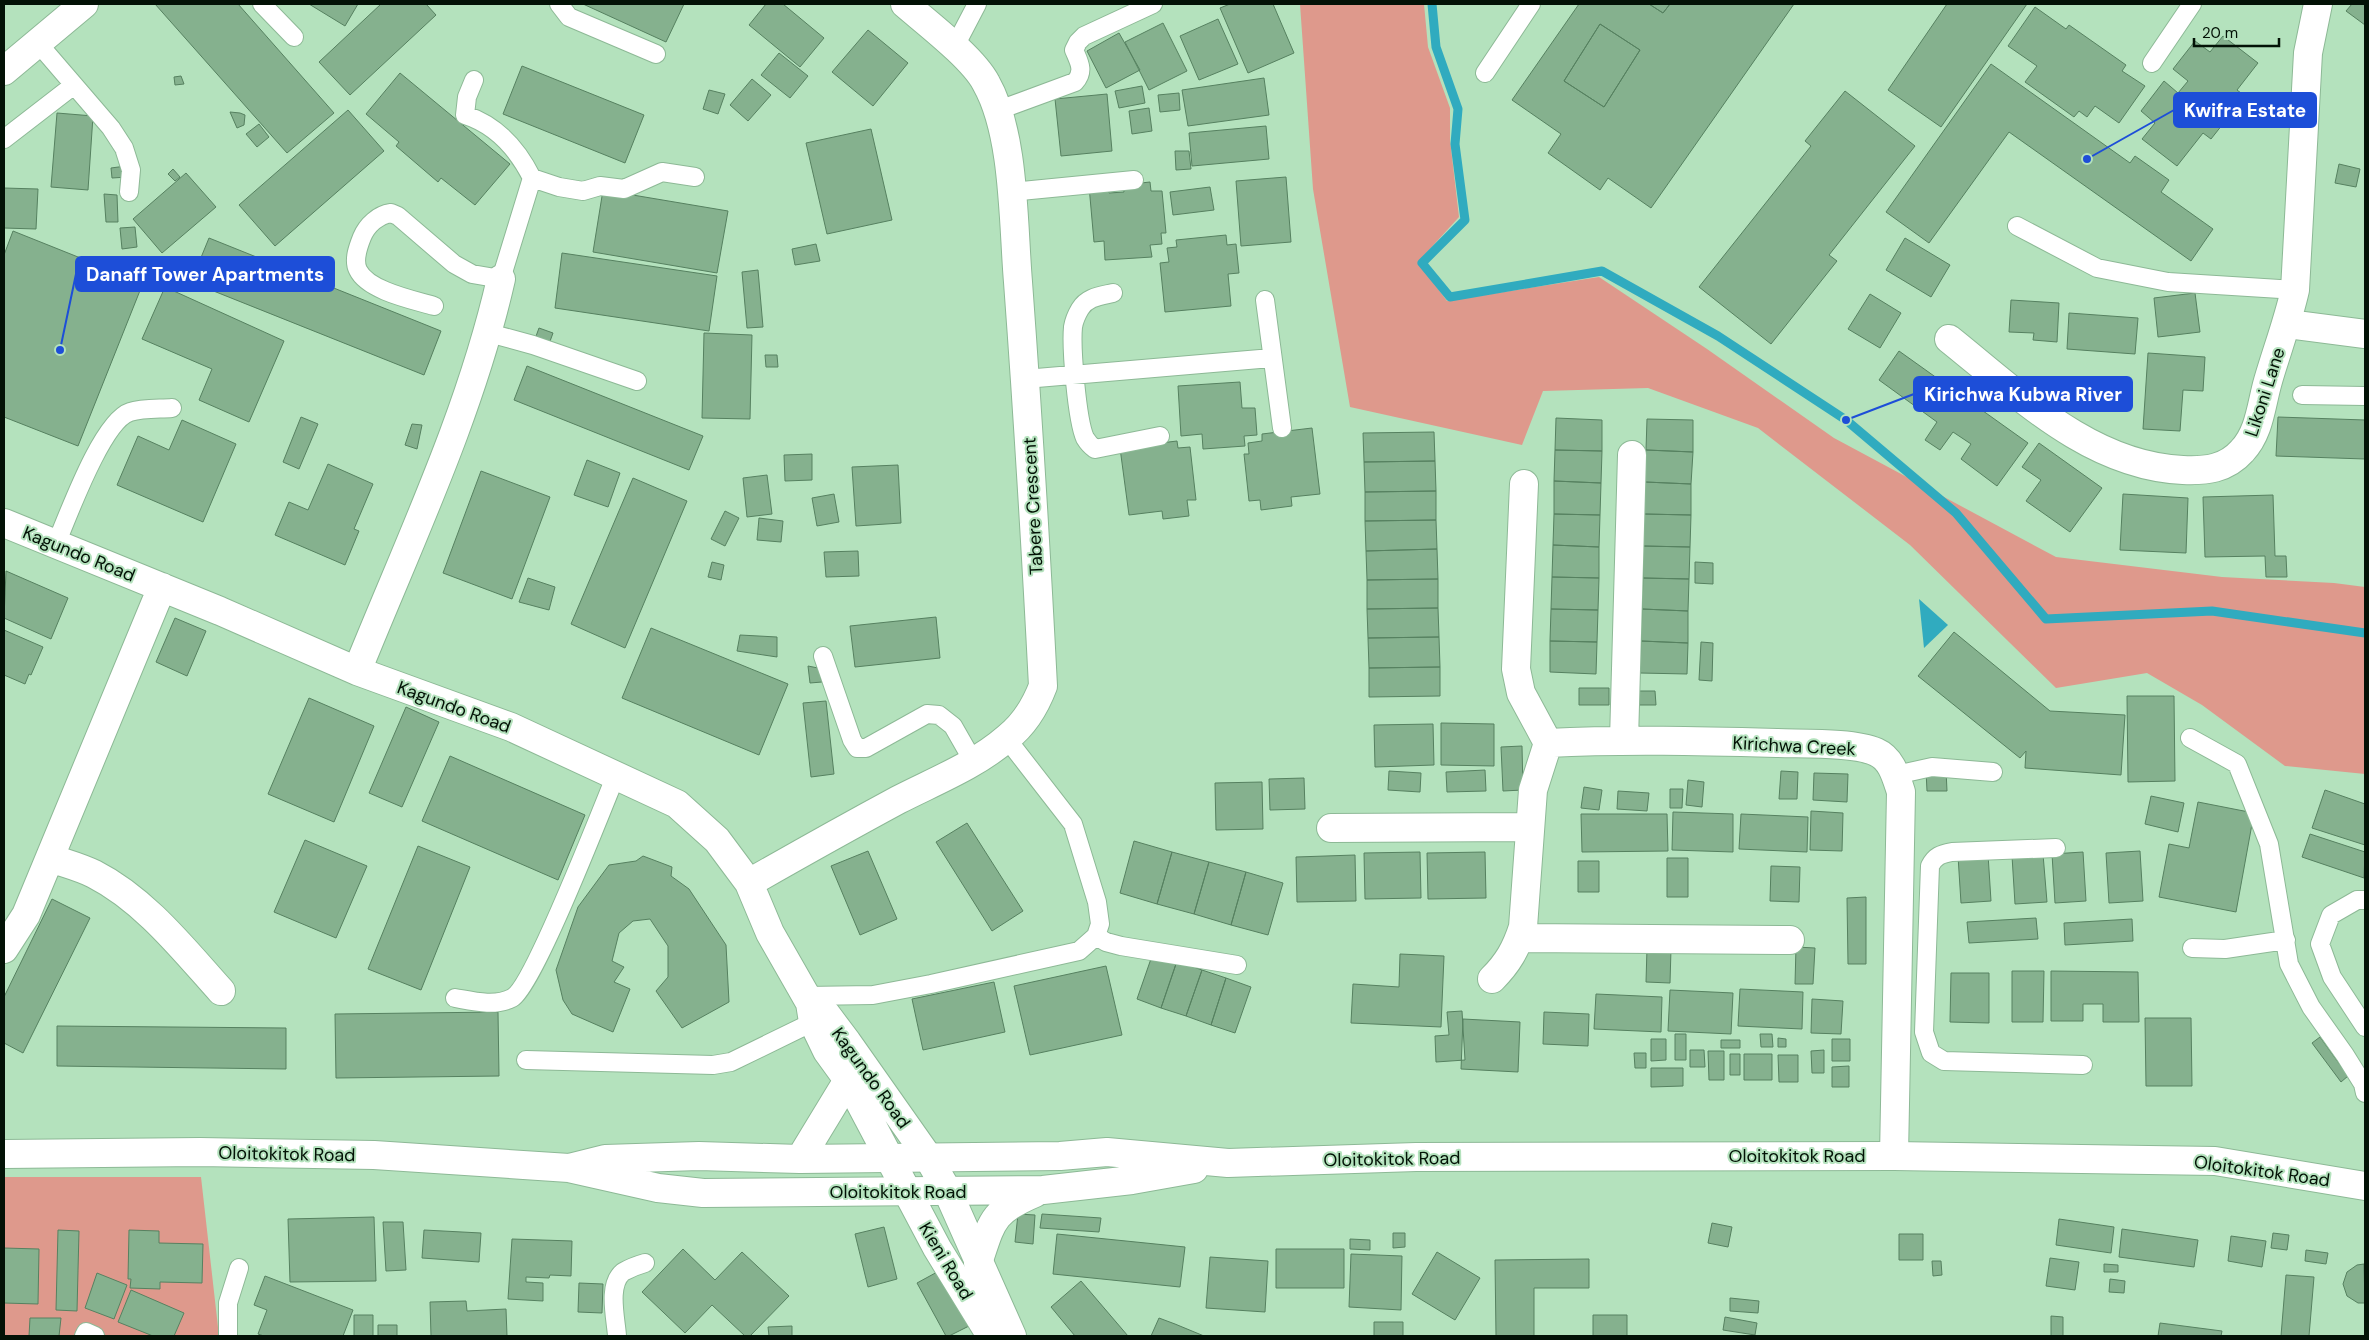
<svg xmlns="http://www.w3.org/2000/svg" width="2369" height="1340" font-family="'DM Sans',sans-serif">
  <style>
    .green { fill: #de998c }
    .water { fill: #30abbf }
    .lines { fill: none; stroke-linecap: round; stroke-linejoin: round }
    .stream { stroke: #30abbf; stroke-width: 9 }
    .building { fill: #85b18e; stroke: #568160; fill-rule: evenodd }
    .lane-casing { stroke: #8db996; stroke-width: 20 }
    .street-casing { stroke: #8db996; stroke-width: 30 }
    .secondary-casing { stroke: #8db996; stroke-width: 30 }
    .lane { stroke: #fff; stroke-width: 18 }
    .street { stroke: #fff; stroke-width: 28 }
    .secondary { stroke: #fff; stroke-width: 28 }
    .labels { text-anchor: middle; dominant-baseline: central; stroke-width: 4; stroke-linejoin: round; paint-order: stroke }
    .street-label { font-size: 18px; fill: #031206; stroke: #b4e2bd }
    .leader { fill: none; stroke: #1d4ed8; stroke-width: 2 }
    .callout-dot { fill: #1d4ed8; stroke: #b4e2bd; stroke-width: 2 }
    .callout { fill: #1d4ed8; stroke: #1d4ed8; stroke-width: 2 }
    .callout-label { font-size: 19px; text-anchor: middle; font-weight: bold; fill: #fff }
  </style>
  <rect width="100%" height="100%" fill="#b4e2bd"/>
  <path class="green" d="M1300,4H1424L1428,47L1450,108V140L1459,217L1418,262L1447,301L1599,277L1707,349L1834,438L2056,557L2222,577L2334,583L2365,587V774L2285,766L2202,705L2147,673L2056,688L1910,545L1758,428L1648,388L1543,391L1522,445L1350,407L1313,189Z
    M4,1177H201L219,1336H4Z"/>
  <path class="water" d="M1919,599L1948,625L1924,648Z"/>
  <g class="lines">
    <path class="stream" d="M1432,4L1436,47L1458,109L1455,144L1465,220L1422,263L1450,297L1602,271L1718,336L1846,420L1956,513L2046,619L2212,611L2365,633"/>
  </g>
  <path class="building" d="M155,4H238L334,113L287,153Z
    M309,4H358L345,26Z
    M381,4H426L436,15L350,95L319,62Z
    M583,4H684L666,42Z
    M766,4H783L824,38L800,67L749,25Z
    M1230,4H1273L1294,53L1248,73L1220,8Z
    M1579,4H1649L1663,13L1670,4H1794L1651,208L1608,178L1600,190L1548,153L1561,134L1512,100ZM1600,24L1640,50L1604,107L1564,81Z
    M1649,4H1670L1663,13Z
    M1947,4H2027L1941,127L1888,90Z
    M2352,4H2365V25L2346,11Z
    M2035,7L2066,29L2069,25L2126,65L2122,71L2145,86L2119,123L2095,106L2087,117L2079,111L2074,117L2025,82L2037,66L2008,46Z
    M1218,19L1238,64L1199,80L1180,36Z
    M1163,23L1187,71L1149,90L1125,42Z
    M1600,24L1640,50L1604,107L1564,81Z
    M868,30L908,63L873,106L832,72Z
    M1119,33L1140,70L1106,88L1087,51Z
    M2223,36L2258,63L2237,90L2245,96L2211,139L2203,133L2177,166L2142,139L2155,123L2141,111L2164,81L2178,93L2188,81L2173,69L2195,41L2210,52Z
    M779,53L808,76L790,98L761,75Z
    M1991,64L2130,163L2135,156L2169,180L2161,192L2213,229L2191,261L2009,132L1929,243L1886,212Z
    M522,66L644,115L625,163L503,114Z
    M400,73L510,164L475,205L441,178L438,182L396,146L399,142L366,114Z
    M181,76L184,84L175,85L174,77Z
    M1264,78L1269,115L1188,126L1182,90Z
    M752,79L771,95L748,121L730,105Z
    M1142,86L1145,103L1119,108L1115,91Z
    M709,90L725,94L718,114L703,109Z
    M1845,91L1915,146L1829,255L1837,261L1771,344L1699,287L1811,146L1805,141Z
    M1179,93L1180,110L1160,112L1158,95Z
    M1107,94L1112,151L1061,156L1055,99Z
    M1149,108L1152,131L1132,134L1129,111Z
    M348,110L384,151L275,246L239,205Z
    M230,112L240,113L245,115L244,125L237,128Z
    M57,113L93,116L88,190L51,187Z
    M259,124L269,137L257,147L246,134Z
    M1266,126L1269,159L1192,166L1189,133Z
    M871,129L892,220L827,234L806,143Z
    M1175,151H1189L1191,169L1176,170Z
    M2339,164L2360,169L2356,187L2335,183Z
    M126,166L128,177L112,178L111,168Z
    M173,169L180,177L175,181L168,174Z
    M186,173L216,207L162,253L133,219Z
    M1286,177L1291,242L1241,246L1236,181Z
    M1150,182L1151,191H1162L1166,233H1161L1162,244L1150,245L1152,257L1105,260L1104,241L1094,242L1089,186L1108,184L1109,193L1124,192L1123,185Z
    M1210,187L1214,210L1173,215L1170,192Z
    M4,188L38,189L36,229L4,228Z
    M603,190L728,211L717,273L593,252Z
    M104,194L117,195L118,222H106Z
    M135,227L137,247L122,249L120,228Z
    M13,231L143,283L78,446L4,417V255Z
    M1226,235L1227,245L1236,244L1239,273L1228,274L1231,306L1165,312L1160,263L1169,262L1167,248L1177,247L1176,240Z
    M209,238L441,331L424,375L191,282Z
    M1905,238L1950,265L1931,297L1886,270Z
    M816,244L820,261L795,265L792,249Z
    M562,253L717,276L709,331L555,308Z
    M758,270L763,327L747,328L742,272Z
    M165,287L284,341L249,422L199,400L212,369L142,339Z
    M2195,293L2200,332L2158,337L2154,298Z
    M1870,294L1901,313L1880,348L1848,329Z
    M2011,300L2059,303L2057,342L2033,340L2034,333L2009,332Z
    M2069,313L2138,318L2135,354L2067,349Z
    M539,328L553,333L549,344L535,339Z
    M704,333L752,335L750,419L702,418Z
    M1899,351L2028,443L1997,486L1961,459L1971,444L1953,432L1940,450L1925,440L1937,422L1879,380Z
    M2148,353L2205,357L2203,391L2183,390L2180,431L2143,429Z
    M765,355H777L778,367H766Z
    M527,366L703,436L689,470L514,400Z
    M1240,382L1242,408H1255L1257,435L1244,436L1245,446L1203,449L1202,434L1181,436L1178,386Z
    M301,417L318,424L299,469L283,462Z
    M2278,417L2365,420V459L2276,456Z
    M1556,418L1602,420V451L1555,450Z
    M1647,419L1693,420V452L1646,450Z
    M182,420L236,444L203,522L117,485L138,436L169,450Z
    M412,424L422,425L417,449L405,445Z
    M1312,428L1320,494L1291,497L1292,506L1261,510L1260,500L1249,501L1244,454H1249L1248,443L1262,441V434Z
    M1434,432L1435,461L1364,462L1363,433Z
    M1177,441L1178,448L1190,447L1196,500H1187L1189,516L1163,519L1162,511L1129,515L1120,448Z
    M2039,443L2102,488L2070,532L2026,501L2041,480L2022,467Z
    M1555,450L1602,451L1601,483L1554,481Z
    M1646,450L1693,452L1691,484L1645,482Z
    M812,454V480L785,481L784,455Z
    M587,460L620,473L608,507L574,495Z
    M1435,461L1436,491L1365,492L1364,462Z
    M328,464L373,484L354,529L359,531L345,565L275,535L289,502L308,510Z
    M898,465L901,523L856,526L852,467Z
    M481,471L550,497L512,599L443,573Z
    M767,475L772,514L747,517L743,478Z
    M633,478L687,501L625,648L571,624Z
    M1554,481L1601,483L1600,515L1554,514Z
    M1645,482L1691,484V515L1644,514Z
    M1436,491V520L1365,521V492Z
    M834,494L839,522L817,526L812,498Z
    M2123,494L2188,498L2186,553L2120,550Z
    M2273,495L2275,556H2286L2287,577H2266L2265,556L2205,557L2203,497Z
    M725,511L739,518L725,546L711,539Z
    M1554,514L1600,515L1599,547L1553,545Z
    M1644,514L1691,515L1690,547L1643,546Z
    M759,518L783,521L781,542L757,540Z
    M1436,520L1437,549L1366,551L1365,521Z
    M1553,545L1599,547V578L1552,577Z
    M1643,546L1690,547L1689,579L1643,578Z
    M1437,549L1438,579L1367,580L1366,551Z
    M858,551L859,576L826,577L824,552Z
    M712,562L724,565L721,580L708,577Z
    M1695,562L1713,563V584L1695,583Z
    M6,571L68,598L51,639L4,618Z
    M1552,577L1599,578L1598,610L1551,609Z
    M528,578L555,587L549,610L519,602Z
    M1643,578L1689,579L1688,611L1642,609Z
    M1438,579V608L1367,609V580Z
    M1438,608L1439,637L1368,638L1367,609Z
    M1551,609L1598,610L1597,642L1550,641Z
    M1642,609L1688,611V643L1641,641Z
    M936,617L940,658L855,667L850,626Z
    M175,618L206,631L187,676L156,662Z
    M651,628L788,684L759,755L622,698Z
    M4,630L43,647L31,675L29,674L25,684L4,675Z
    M1954,632L2050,711L2125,715L2121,775L2025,768L2026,751L2020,758L1918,676Z
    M740,635L777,637V657L737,651Z
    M1439,637L1440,667L1369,668L1368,638Z
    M1550,641L1597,642L1596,674L1550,672Z
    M1641,641L1688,643L1687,674L1640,673Z
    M1701,642L1713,643L1712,681L1699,680Z
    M808,666L818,668L822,682L810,683Z
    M1440,667V696L1369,697V668Z
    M1579,688H1609V705H1579Z
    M1636,691H1655L1656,705H1636Z
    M2127,696H2174L2175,781L2128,782Z
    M309,698L374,726L334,822L268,794Z
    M826,701L834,774L811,777L803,703Z
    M406,707L439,722L402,807L369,793Z
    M1441,723L1494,724V766L1441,765Z
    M1433,724L1434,765L1375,767L1374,725Z
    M1522,746L1523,790L1503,791L1501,747Z
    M450,756L585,815L558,880L422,821Z
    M1485,770L1486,791L1447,792L1446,772Z
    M1946,770L1947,791H1927L1926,771Z
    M1389,771L1421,773L1420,792L1388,790Z
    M1781,771L1798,772L1797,799H1779Z
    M1814,773L1848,774L1847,802L1813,800Z
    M1304,778L1305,809L1270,810L1269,779Z
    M1688,780L1704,782L1702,807L1686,805Z
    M1262,782L1263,829L1216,830L1215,783Z
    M1584,787L1602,790L1599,810L1581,808Z
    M1670,789H1683L1682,808H1670Z
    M2325,790L2365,804V845L2312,828Z
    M1618,791L1649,793L1647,811L1617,809Z
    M2151,796L2184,803L2178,832L2145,824Z
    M2198,802L2254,813L2236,912L2159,897L2169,844L2189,848Z
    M1811,811L1843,813L1842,851L1810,850Z
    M1673,812L1733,814V852L1672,850Z
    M1581,814H1667L1668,851L1582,852Z
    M1741,814L1808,817L1807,852L1739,849Z
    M967,823L1023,911L992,931L936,842Z
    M2310,834L2365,852L2364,878L2302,857Z
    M305,840L367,866L336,938L274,912Z
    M1134,841L1172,852L1157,904L1120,893Z
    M418,846L470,867L421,990L368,969Z
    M868,851L897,919L860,935L831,866Z
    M2140,851L2143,901L2109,903L2106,853Z
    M1172,852L1209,862L1194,914L1157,904Z
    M1420,852L1421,898L1365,899L1364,853Z
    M1485,852L1486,898L1428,899L1427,853Z
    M2083,852L2086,901L2055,903L2052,854Z
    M1988,854L1991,901L1961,903L1958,856Z
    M2043,854L2047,902L2015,904L2012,856Z
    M1355,855L1356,901L1297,902L1296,857Z
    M643,856L672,867L671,876L689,889L726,945L729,1002L682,1028L656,991L668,977V946L650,919L633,921L619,933L612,961L624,967L614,982L630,989L613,1032L572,1014L563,1000L556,970L578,907L609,865L636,861Z
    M1667,858H1688V897H1667Z
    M1578,861H1599V892H1578Z
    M1209,862L1246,872L1231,925L1194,914Z
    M1771,866L1800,867L1799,902L1770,901Z
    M1246,872L1283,883L1268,935L1231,925Z
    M1866,897V964H1848L1847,898Z
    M52,899L90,918L23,1053L4,1043V997Z
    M2036,918L2038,939L1969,943L1967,922Z
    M2132,919L2133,941L2065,945L2064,923Z
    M1796,947L1815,948L1813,984H1795Z
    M1647,948L1671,949L1670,983L1646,982Z
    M1153,953L1177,961L1161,1008L1137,999Z
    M1400,954L1444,956L1441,1027L1351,1023L1353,984L1399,987Z
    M1177,961L1202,970L1186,1016L1161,1008Z
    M1106,966L1122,1035L1030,1055L1014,986Z
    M1202,970L1226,978L1211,1025L1186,1016Z
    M2012,971H2044L2043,1022H2012Z
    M2051,971L2138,972L2139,1022H2103V1004H2083V1021H2051Z
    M1951,973H1989V1023L1950,1022Z
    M1226,978L1251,987L1235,1033L1211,1025Z
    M994,982L1005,1032L923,1050L912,999Z
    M1740,989L1803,992L1802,1029L1738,1026Z
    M1670,990L1733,993L1731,1034L1668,1031Z
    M1596,994L1662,997L1661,1032L1594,1029Z
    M1812,999L1843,1001L1841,1034L1811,1033Z
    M1462,1011L1465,1060L1436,1062L1435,1036L1449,1035L1447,1012Z
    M498,1012L499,1076L336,1078L335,1014Z
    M1544,1012L1589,1014L1588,1046L1543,1044Z
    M2145,1018H2191L2192,1086H2146Z
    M1463,1019L1520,1022L1518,1072L1461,1069Z
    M57,1026L286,1028V1069L57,1066Z
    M1675,1034H1686V1060H1675Z
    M1760,1034H1772L1773,1047H1761Z
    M2320,1037L2348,1076L2341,1082L2312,1043Z
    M1778,1038L1786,1039V1047H1778Z
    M1651,1039H1666V1060L1651,1061Z
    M1832,1039H1850V1061H1832Z
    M1721,1040H1740V1048H1721Z
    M1690,1050H1704L1705,1067H1690Z
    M1824,1050V1073H1812L1811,1051Z
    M1708,1051H1724V1080H1709Z
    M1634,1053H1646V1068H1635Z
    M1730,1054H1740V1075H1730Z
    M1744,1054H1772V1080H1744Z
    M1778,1055H1798V1082H1779Z
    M1849,1066V1087H1832V1067Z
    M1651,1068H1683V1086L1651,1087Z
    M1018,1214L1035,1215L1033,1244L1015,1242Z
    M1042,1214L1101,1218L1099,1232L1040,1228Z
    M374,1217L376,1281L290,1282L288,1219Z
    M2059,1219L2114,1227L2111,1253L2056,1245Z
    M383,1222H403L406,1270L386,1271Z
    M1712,1223L1732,1227L1728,1247L1708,1243Z
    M884,1227L897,1279L868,1287L855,1234Z
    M2122,1229L2198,1240L2194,1267L2119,1257Z
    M58,1230L79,1231L77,1311L56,1310Z
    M129,1230L159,1231V1243L203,1244L202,1283L160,1282V1289L130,1288L131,1279H128Z
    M424,1230L481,1233L479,1262L422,1258Z
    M1393,1233H1405V1247L1393,1248Z
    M2273,1233L2289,1235L2287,1250L2271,1248Z
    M1057,1234L1185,1247L1180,1287L1053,1274Z
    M1899,1234H1923V1260H1899Z
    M2231,1236L2266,1241L2262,1267L2228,1261Z
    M512,1239L572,1241L571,1276L550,1275L549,1278L526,1277V1282L543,1283V1301L508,1299Z
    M1350,1239L1370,1240V1250L1350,1249Z
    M4,1248L39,1249L38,1304L4,1303Z
    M683,1249L715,1280L742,1252L789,1296L750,1336H745L712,1305L685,1333L642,1292Z
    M1276,1249H1344V1288H1276Z
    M2306,1250L2328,1253L2326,1264L2305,1261Z
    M1437,1252L1480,1278L1455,1320L1412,1294Z
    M1351,1254L1402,1256L1401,1310L1349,1307Z
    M1210,1257L1268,1261L1265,1312L1206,1308Z
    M2050,1258L2079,1262L2075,1290L2046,1286Z
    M1589,1259V1288H1534V1336H1496L1495,1260Z
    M1932,1261H1941L1942,1275L1933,1276Z
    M2104,1264L2118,1265V1272H2104Z
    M2364,1264L2365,1303H2358L2347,1296L2343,1284L2347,1272L2357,1265Z
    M939,1271L969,1326L949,1336H946L917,1283Z
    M97,1273L127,1285L114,1319L85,1308Z
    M2286,1275L2314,1277L2309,1336H2281Z
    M265,1276L353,1310L343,1336H264L258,1334L267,1310L254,1305Z
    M2110,1279L2125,1281L2124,1293L2109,1292Z
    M1081,1281L1128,1336H1075L1051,1307Z
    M579,1283L603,1284L602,1313L578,1312Z
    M131,1290L184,1313L174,1336H153L118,1322Z
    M1730,1298L1759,1301L1758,1313L1730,1311Z
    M466,1301L467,1311L506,1309L507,1336H431L430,1302Z
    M354,1315H373V1336H354Z
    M1593,1315H1627V1336H1593Z
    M2051,1316L2063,1317V1336H2051Z
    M1725,1317L1757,1323L1755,1335L1723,1330Z
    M30,1318H61L59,1336H29Z
    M1159,1318L1175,1324L1204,1336H1151Z
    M1374,1322H1403V1336H1374Z
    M2160,1323L2222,1331L2221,1336H2158Z
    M378,1325H397V1336H378Z
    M792,1326V1336H769L768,1327Z"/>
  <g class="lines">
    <defs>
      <path id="lane" d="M262,4L294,37
        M559,4L569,17L656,54
        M37,42L111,128L124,148L131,170L129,192
        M954,48L977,4
        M2152,63L2192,4
        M1485,73L1531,4
        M474,80L467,97L465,115C496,125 518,150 532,178L559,187L583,191L600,186L624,189L662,172L695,177
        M999,110L1075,82C1085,71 1079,62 1074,50L1078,42L1084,36L1153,4
        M4,139L74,85
        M1011,192L1134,180
        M2017,226L2097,268L2168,282L2295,290
        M1113,293C1100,296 1087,297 1080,309C1077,314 1074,321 1073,327C1071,348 1077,420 1085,438C1088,443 1091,446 1095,449L1160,436
        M1265,300L1282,428
        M434,306C414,300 368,291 358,270C353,260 358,247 362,237C367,225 378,215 391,213L398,216L454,264L472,274L501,279L532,178
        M489,333L533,345L637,381
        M1025,379L1272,358
        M2302,395L2365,396
        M56,544C68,516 102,421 130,412C142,408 159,409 172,408
        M823,656L852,740L857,748H866L927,714L939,715L953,726L973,761
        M2190,738L2237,764L2269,844L2289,964L2311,1007L2345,1055L2363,1084L2365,1093
        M1896,775L1932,767L1993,772
        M2056,848L1952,852C1941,854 1935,856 1930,866L1924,1032L1931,1053L1944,1061L2083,1065
        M2365,900H2357L2331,915L2320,944L2332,977L2365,1027
        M1096,936L1106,942L1121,946L1237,965
        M2192,948L2225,949L2286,940
        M806,996L873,995L931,984L1079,951L1096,936L1100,924L1097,902L1073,824L1007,739
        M455,998C472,1001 495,1007 512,998C533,987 602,809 616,775
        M526,1060L713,1065L731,1062L813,1022
        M84,1336L86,1332L95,1336
        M228,1336V1303L239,1268
        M617,1336C616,1319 607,1285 623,1272C630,1268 638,1265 645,1263"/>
      <path id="street" d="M4,71L84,4
        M2288,324L2365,334
        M1949,339C2018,394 2090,466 2183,470C2206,471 2226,469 2242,451C2260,432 2261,405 2268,381C2277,350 2288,321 2295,290L2308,53L2318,4
        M1524,484L1516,669L1521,693L1548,743
        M4,523L220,611L357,671L511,727L677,804L717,840L749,883L770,933L810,1003L813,1022L827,1051L848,1080L937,1248L991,1336
        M357,671C409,542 470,415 501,279
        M1624,740L1632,455
        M1331,828L1529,827
        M50,858C64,863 80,867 94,874C145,900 184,950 221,991
        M749,883C798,855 848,827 898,800C935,781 976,765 1007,738C1025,724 1035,707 1043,686C1036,551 1028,417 1018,282C1013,223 1015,134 986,83C973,58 927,23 905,4
        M1520,938L1790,940
        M4,949L26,915L162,587
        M1492,979C1508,963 1516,949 1523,927L1533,790L1548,743C1625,739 1701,741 1777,743C1802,744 1854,742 1876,752C1892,759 1896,777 1901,792L1894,1156
        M817,1007L826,1014L847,1042L928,1157L948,1192L1012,1336"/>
      <path id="secondary" d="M4,1154L200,1152L374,1155L569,1168L658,1188L703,1193L1043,1190L1132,1180L1194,1169
        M800,1159L848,1080
        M569,1168L605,1159L699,1156L800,1159L1060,1156L1107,1152L1228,1163L1416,1157L1894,1156L2215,1161L2365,1186
        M978,1263C992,1221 992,1211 1035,1193"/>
    </defs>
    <use href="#lane" class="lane-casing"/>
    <use href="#street" class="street-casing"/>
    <use href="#secondary" class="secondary-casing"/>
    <use href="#lane" class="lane"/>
    <use href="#street" class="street"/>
    <use href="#secondary" class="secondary"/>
  </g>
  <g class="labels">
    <g class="street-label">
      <text transform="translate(2265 392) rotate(-72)">Likoni Lane</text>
      <text transform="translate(1033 506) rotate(-93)">Tabere Crescent</text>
      <text transform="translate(79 554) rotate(22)">Kagundo Road</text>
      <text transform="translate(454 707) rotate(20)">Kagundo Road</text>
      <text transform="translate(1794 746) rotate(3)">Kirichwa Creek</text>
      <text transform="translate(871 1078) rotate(54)">Kagundo Road</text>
      <text transform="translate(287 1154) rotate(1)">Oloitokitok Road</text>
      <text x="1797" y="1156">Oloitokitok Road</text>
      <text transform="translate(1392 1159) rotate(-1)">Oloitokitok Road</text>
      <text transform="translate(2262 1171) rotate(8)">Oloitokitok Road</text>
      <text x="898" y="1192">Oloitokitok Road</text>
      <text transform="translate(946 1261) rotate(59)">Kieni Road</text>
    </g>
  </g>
  <path class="leader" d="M2087 159L2174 110M60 350L76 274M1846 420L1914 394"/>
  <g class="callout-dot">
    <circle cx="2087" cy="159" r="5"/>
    <circle cx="60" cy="350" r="5"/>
    <circle cx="1846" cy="420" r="5"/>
  </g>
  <g class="callout">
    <rect x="2174" y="93" width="142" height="34" rx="5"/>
    <rect x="76" y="257" width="258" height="34" rx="5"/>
    <rect x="1914" y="377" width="218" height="34" rx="5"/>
  </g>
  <g class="callout-label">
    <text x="2245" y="117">Kwifra Estate</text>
    <text x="205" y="281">Danaff Tower Apartments</text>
    <text x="2023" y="401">Kirichwa Kubwa River</text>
  </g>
  <rect width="2369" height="1340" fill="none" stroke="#031206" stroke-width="10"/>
  <path d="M2194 38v8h85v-8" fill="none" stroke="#031206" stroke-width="2.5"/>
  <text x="2202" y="38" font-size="15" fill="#031206" stroke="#b4e2bd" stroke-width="4" paint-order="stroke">20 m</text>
</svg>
